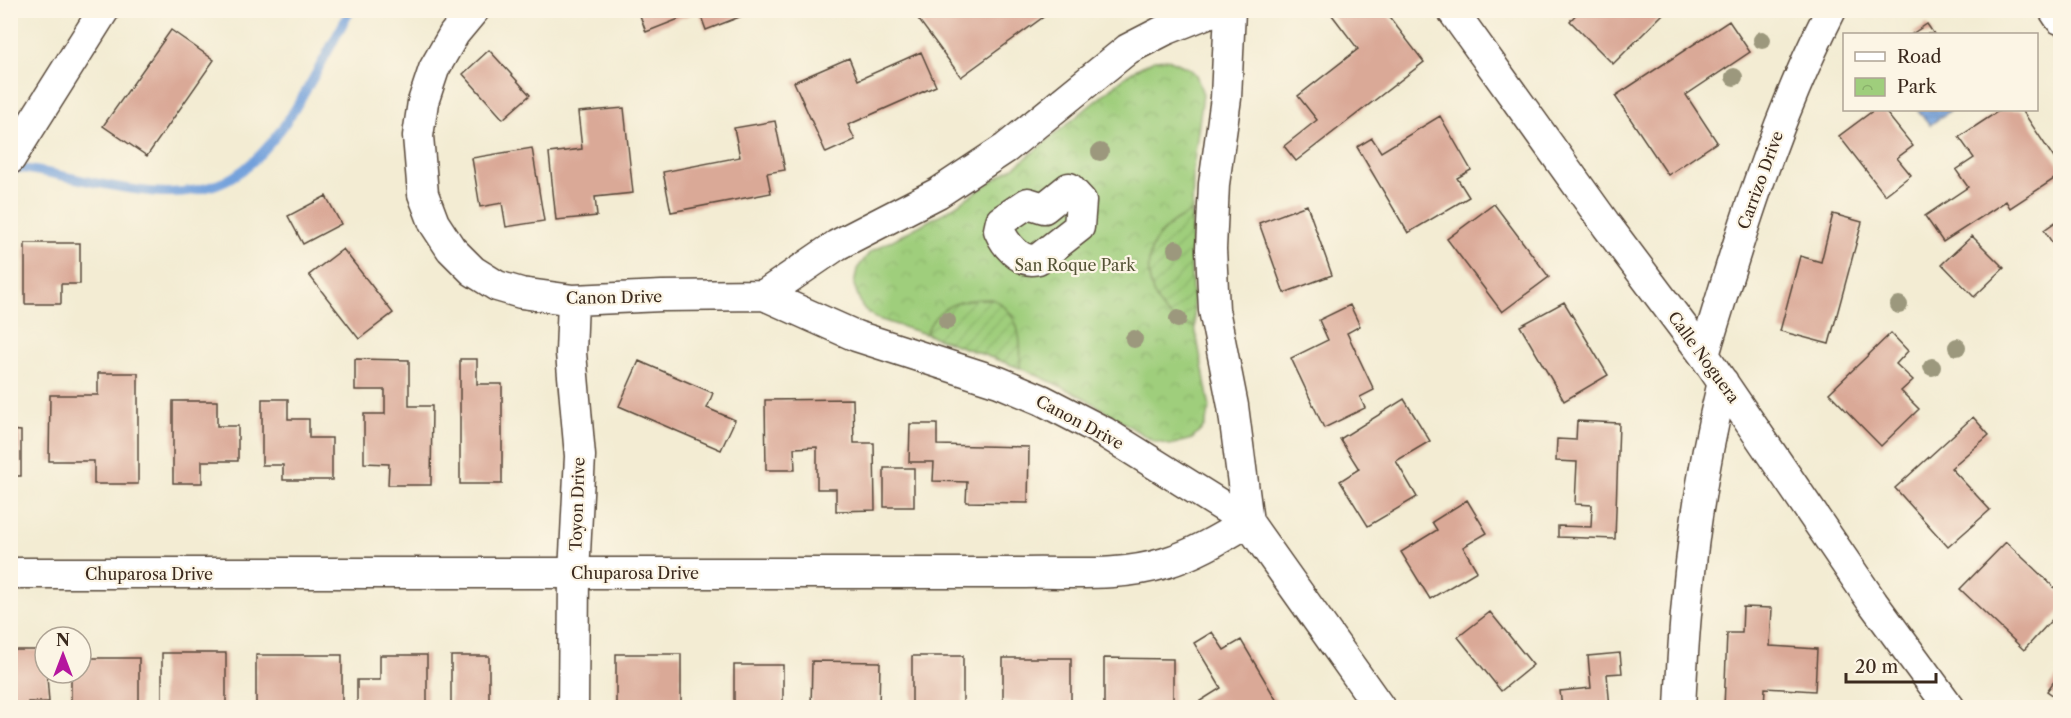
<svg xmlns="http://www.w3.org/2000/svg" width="2071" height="718" font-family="'Libre Caslon Text',serif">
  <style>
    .park { fill: url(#park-crowns); stroke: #6d7c4d; stroke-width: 1.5 }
    .garden { fill: url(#garden-furrows); stroke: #6d7c4d; stroke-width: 1.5 }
    .water { fill: url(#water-rules); stroke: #56657c; stroke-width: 1.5 }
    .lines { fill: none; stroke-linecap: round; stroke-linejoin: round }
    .stream { stroke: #72a0db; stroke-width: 9 }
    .building { fill: #daa997 }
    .street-casing { stroke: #574739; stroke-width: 33 }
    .street { stroke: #fff; stroke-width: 30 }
    .tree { fill: #9c987d }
    .labels { text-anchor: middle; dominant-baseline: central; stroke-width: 4.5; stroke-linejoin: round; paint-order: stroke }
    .street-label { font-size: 16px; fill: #3b2a1e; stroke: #fcf5e5 }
    .park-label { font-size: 16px; fill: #545336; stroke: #fcf5e5 }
  </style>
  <defs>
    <pattern id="park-crowns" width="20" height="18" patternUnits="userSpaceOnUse" patternTransform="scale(1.5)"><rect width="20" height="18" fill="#9fce7c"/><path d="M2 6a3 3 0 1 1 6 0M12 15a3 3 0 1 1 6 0" fill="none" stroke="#8ab16b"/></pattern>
    <pattern id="garden-furrows" width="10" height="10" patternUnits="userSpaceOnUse" patternTransform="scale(1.5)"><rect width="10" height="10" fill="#9fce7c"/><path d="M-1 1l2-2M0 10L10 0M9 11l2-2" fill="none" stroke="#8ab16b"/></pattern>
    <pattern id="water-rules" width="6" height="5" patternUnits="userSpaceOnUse" patternTransform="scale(1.5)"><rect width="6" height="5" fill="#72a0db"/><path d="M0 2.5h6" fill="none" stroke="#5f83b1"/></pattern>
  </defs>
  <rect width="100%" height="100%" fill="#fcf5e5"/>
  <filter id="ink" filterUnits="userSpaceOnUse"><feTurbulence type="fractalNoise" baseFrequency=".0167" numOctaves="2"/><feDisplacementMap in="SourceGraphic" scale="12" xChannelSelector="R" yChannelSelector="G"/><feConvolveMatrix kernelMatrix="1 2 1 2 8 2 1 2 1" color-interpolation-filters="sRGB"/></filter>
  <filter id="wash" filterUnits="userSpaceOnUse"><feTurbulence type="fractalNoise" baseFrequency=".008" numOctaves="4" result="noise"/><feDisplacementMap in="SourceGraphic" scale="24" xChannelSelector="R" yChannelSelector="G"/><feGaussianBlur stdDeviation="1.35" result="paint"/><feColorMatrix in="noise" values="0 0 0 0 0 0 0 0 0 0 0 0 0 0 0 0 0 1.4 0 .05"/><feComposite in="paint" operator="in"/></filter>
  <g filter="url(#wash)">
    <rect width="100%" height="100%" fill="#f3ecd3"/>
    <path class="park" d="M1168,59L1190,69L1196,75L1203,94L1193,168L1191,273L1195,327L1210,408L1204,427L1192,439L1170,445L1153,441L1083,397L1028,371L947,341L875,318L862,307L854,285L857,269L870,252L947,211L1020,163L1131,72L1154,60Z"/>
    <path class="garden" d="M1191,212V273L1195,327C1154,323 1136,267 1158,237C1167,225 1178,219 1191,212Z
      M992,299C1020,311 1022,341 1020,368L926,334C936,304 963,298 992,299Z"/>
    <path class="water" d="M1918,110H1951L1930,125Z"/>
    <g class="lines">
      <path class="stream" d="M12,167C60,173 106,188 155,192C181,194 212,190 234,176C285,145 321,60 351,10"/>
    </g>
    <g id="blocks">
      <path class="building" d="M638,10H745L747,14L706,30L699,11L646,32Z
        M916,10H1053L961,77L913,12Z
        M1338,10H1384L1424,62L1296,161L1284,146L1317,120L1298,96L1358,49L1332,15Z
        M1580,10H1667L1613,64L1570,21Z
        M1729,21L1750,52L1686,95L1717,142L1668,175L1615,96Z
        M1927,24L1934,34H1912Z
        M171,30L214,60L147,156L103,126Z
        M489,50L530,95L503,119L463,74Z
        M921,52L936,86L848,125L855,140L826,153L794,82L849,58L858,80Z
        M624,108L633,193L595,197L597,216L556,220L549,153L582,149L578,112Z
        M1874,110H1884L1913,146L1897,158L1911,175L1885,195L1839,136Z
        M2000,110H2022L2060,167V175L2010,208L2006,201L1943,242L1925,216L1968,187L1956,170L1974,158L1959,137Z
        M1440,116L1471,170L1457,178L1469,197L1408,233L1357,147L1372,138L1381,152Z
        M775,121L785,170L767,173L771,193L671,212L663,172L740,157L734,128Z
        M532,148L544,221L506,227L502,203L480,207L472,158Z
        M326,196L341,224L303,244L288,216Z
        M1494,204L1549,277L1502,312L1447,239Z
        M1307,205L1332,275L1284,293L1259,223Z
        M1833,214L1862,222L1829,344L1780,331L1800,256L1821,262Z
        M2060,219V255L2044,230Z
        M1972,236L2004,268L1974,297L1942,264Z
        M25,243H80V284H61V304H25Z
        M343,249L393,313L359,339L309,275Z
        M1564,302L1608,375L1564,401L1520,326Z
        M1350,305L1360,326L1347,333L1374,390L1360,397L1365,408L1324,428L1291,358L1328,340L1319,320Z
        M1891,333L1908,351L1896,364L1913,380L1901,391L1919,409L1881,446L1829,393Z
        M355,359L409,360V406H432L431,485H388L389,464L364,463V414H385V390H355Z
        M460,359H477V384H502V484H460Z
        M639,361L713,393L707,408L735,420L721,450L619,406Z
        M98,373H138V484H94V461H49L50,395H98Z
        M262,399H288V419H309V438H332V480H283V465H262Z
        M853,399L854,443H874L875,510L836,511V489H817V447L794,448L795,470H766L765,400Z
        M1404,399L1430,441L1396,461L1417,497L1368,526L1340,481L1359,469L1340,439Z
        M173,401H217V426H238V461H202V483H173Z
        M1973,417L1989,435L1951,468L1990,510L1948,547L1895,488Z
        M1577,421L1619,423L1615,539L1558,537V526L1591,527L1592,505L1575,504L1577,462L1556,461L1557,439L1576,440Z
        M910,424H937V445L1029,447L1028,503L966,502L967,482L933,481L934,462H909Z
        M10,430L21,431V476H10Z
        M884,468H914V507H884Z
        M1467,500L1487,533L1463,547L1477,571L1430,599L1401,552L1437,530L1432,522Z
        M2006,542L2060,593V611L2024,650L1960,589Z
        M1743,607L1772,608L1770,646L1817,649L1815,691L1765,688L1764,708H1724L1727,633H1742Z
        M1490,612L1533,665L1501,691L1458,637Z
        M1212,632L1224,650L1241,640L1281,708H1189L1221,688L1194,643Z
        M10,650H45L49,702H28V708H10Z
        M162,653H226V708H162Z
        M1620,653L1622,673L1607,674L1610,708H1562L1560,691L1591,688L1588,656Z
        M616,654H681V708H616Z
        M256,655H342V708H256Z
        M380,655H427V708H357V680H380Z
        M451,656H489V708H451Z
        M912,656H963V708H912Z
        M81,658H139V708H71V673H81Z
        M1003,658H1071V708H1027V702H1003Z
        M1104,658L1173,659V708H1104Z
        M812,661L880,662L879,708H811Z
        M734,665H783V708H734Z
        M2060,673V700L2047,691Z
        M1827,702L1832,708H1820Z"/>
    </g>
  </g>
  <g filter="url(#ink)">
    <use href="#blocks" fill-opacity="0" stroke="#574739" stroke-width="1.5"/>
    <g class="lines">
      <defs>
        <path id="street" d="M474,10L454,34L434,69L423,102L418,136L423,194L434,223L451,249L473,271L497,286L521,293L573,300L662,296L764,295L856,336L999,382L1042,400L1104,432L1248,522L1380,708
          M1452,10L1607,226L1704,355L1873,603L1950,708
          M2054,10L2060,19
          M10,159L104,10
          M1069,188L1081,201L1079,227L1038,259C1020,264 1005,244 999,230L1001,221L1028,203L1044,208Z
          M764,295L837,245L938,193L1006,148L1128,49L1165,30L1215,10
          M573,300L571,353L580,456L574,573L573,708
          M1704,355C1739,238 1775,120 1831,10
          M10,573H1025C1070,572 1121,577 1165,563C1195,554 1221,538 1248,522L1233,406L1214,310L1211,249L1214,184L1226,98L1230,10
          M1680,708C1685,597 1696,490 1723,382"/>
      </defs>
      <use href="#street" class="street-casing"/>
      <use href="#street" class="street"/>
    </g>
    <g class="tree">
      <circle cx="1762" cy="40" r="9"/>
      <circle cx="1734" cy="77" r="9"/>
      <circle cx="1100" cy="152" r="9"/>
      <circle cx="1176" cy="249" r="9"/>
      <circle cx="1899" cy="305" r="9"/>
      <circle cx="1178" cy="319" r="9"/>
      <circle cx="947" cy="321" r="9"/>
      <circle cx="1134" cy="339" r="9"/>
      <circle cx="1957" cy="347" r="9"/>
      <circle cx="1932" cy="367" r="9"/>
    </g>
  </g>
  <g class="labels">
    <g class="street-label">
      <text transform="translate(1760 180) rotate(-70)">Carrizo Drive</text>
      <text transform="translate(614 297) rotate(-1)">Canon Drive</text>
      <text transform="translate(1704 357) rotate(54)">Calle Noguera</text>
      <text transform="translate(1080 422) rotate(28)">Canon Drive</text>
      <text transform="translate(577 504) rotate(-88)">Toyon Drive</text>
      <text x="635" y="573">Chuparosa Drive</text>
      <text x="149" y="574">Chuparosa Drive</text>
    </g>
    <g class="park-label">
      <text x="1075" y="265">San Roque Park</text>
    </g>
  </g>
  <rect width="2071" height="718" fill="none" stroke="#fcf5e5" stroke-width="36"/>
  <rect x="1843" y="33" width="195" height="78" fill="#fcf5e5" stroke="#afa495" stroke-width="1.5"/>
  <rect x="1855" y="52" width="30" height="9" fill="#ffffff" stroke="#afa495" stroke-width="1.5"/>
  <text x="1897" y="63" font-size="18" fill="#3b2a1e">Road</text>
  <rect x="1855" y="78" width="30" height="18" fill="url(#park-crowns)" stroke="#afa495" stroke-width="1.5"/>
  <text x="1897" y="93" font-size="18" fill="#3b2a1e">Park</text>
  <g transform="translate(63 655)"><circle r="28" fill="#fcf5e5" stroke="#afa495" stroke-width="1.5"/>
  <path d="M0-4.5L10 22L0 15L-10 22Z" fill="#b5179e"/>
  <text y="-9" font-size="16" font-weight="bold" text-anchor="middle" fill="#3b2a1e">N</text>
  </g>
  <path d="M1846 673v9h90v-9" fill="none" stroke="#3b2a1e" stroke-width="3"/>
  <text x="1855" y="673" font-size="18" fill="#3b2a1e" stroke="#fcf5e5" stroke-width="4.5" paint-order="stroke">20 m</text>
</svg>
